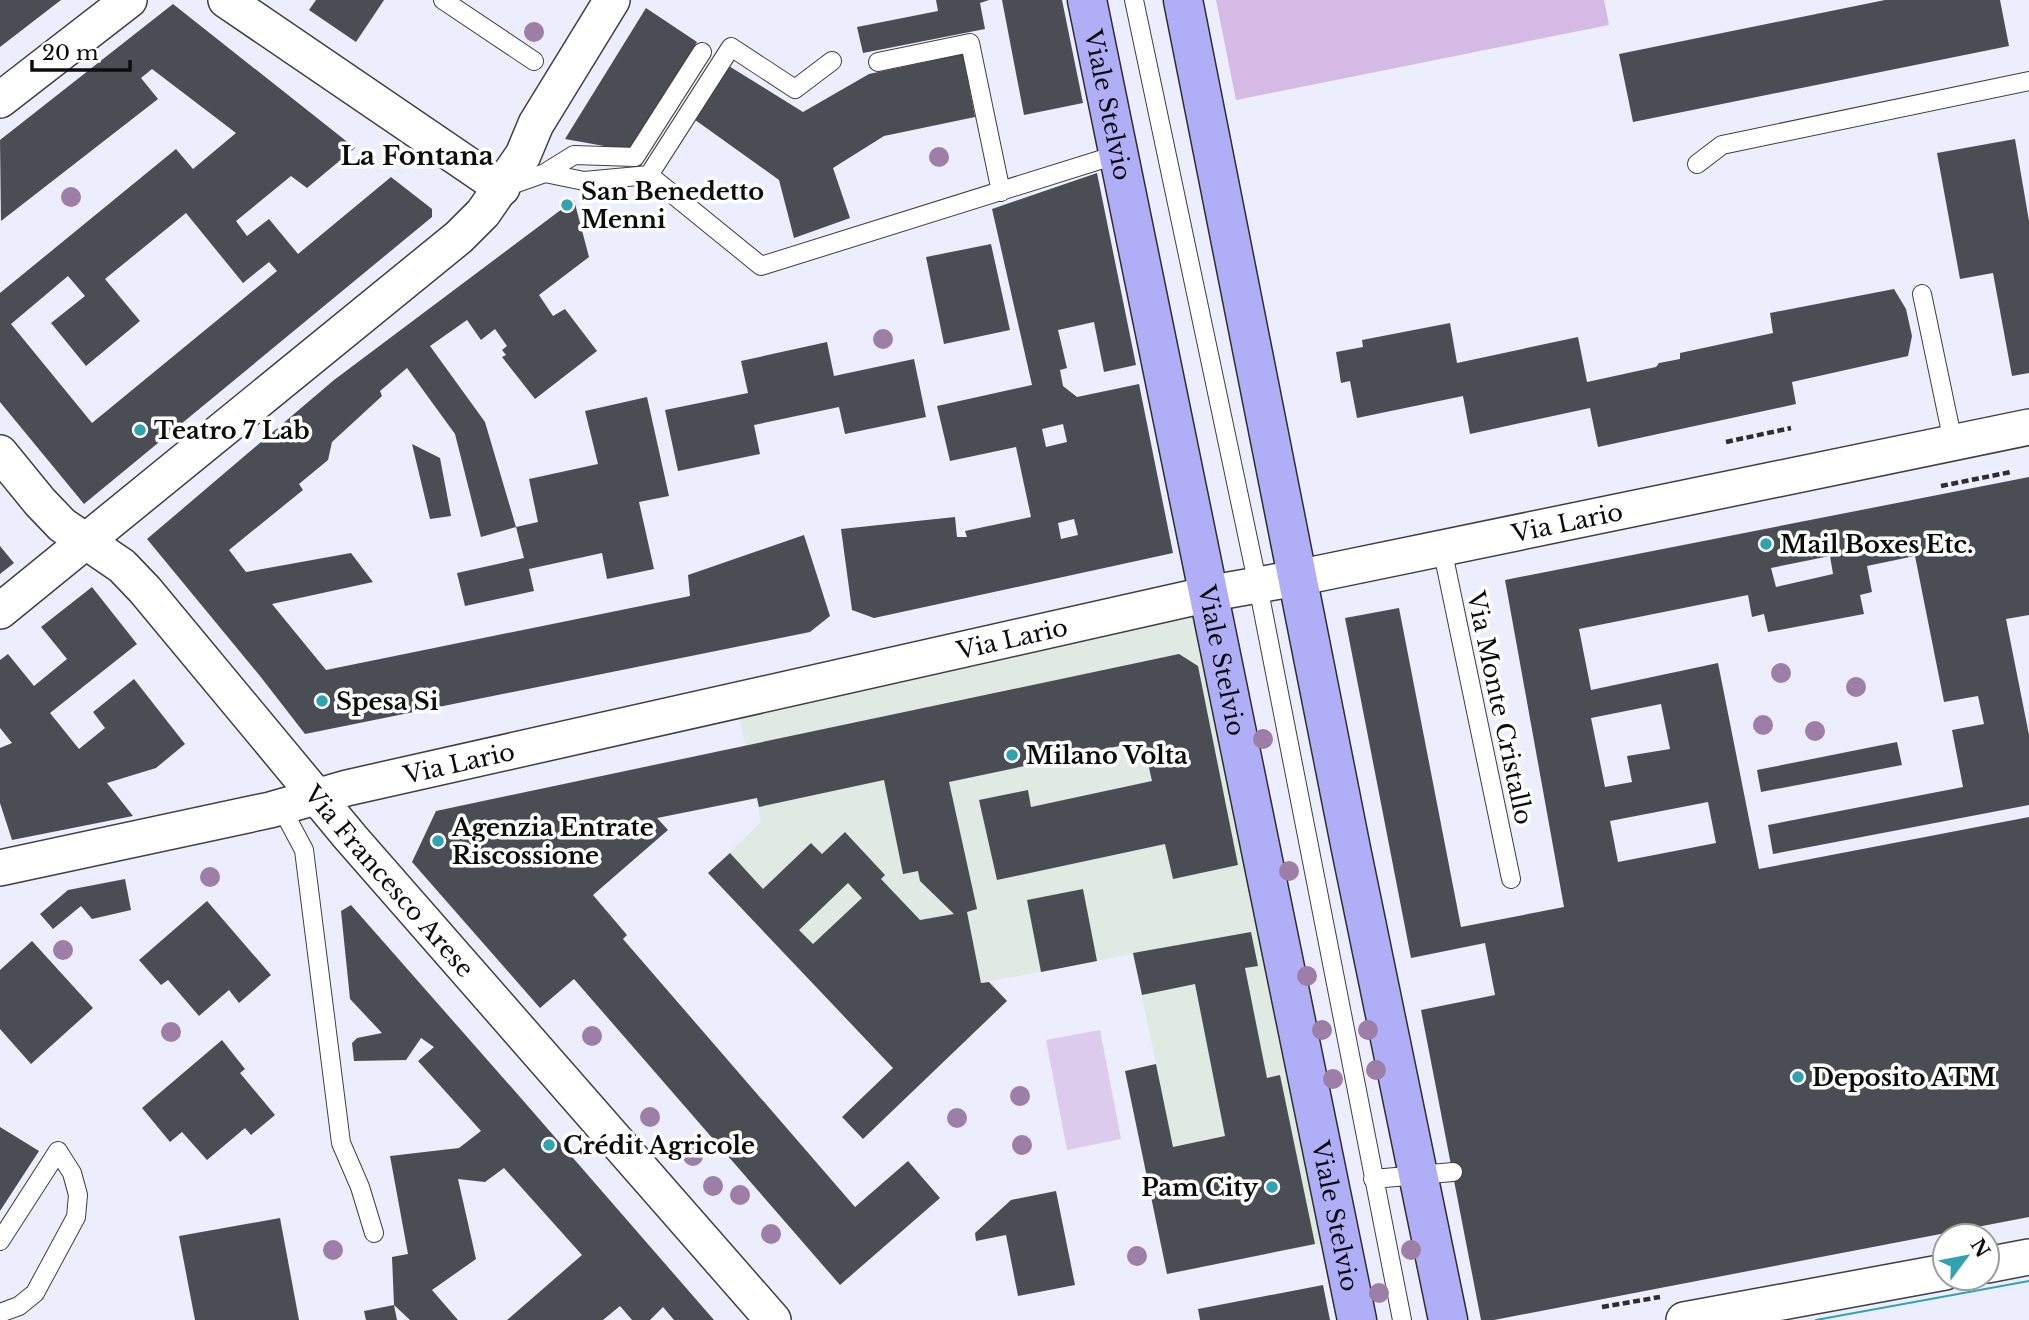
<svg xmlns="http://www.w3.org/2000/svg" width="2029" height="1320" font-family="'Libre Baskerville',serif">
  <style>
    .industrial { fill: #e1eae2 }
    .green { fill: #d5bae5 }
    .pitch { fill: #dccbed }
    .building { fill: #4a4e54; fill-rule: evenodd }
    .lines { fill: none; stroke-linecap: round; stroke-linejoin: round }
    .lane-casing { stroke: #3f3f3f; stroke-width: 20 }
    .street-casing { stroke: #3f3f3f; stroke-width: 38 }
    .secondary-casing { stroke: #2e2e2e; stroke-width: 41 }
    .path { stroke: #2e2e2e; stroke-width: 4.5; stroke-dasharray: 7 3.5; stroke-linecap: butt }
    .lane { stroke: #fff; stroke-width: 18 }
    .street { stroke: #fff; stroke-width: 35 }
    .secondary { stroke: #b1aef8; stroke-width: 38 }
    .tram { stroke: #31a2af; stroke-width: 2 }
    .tree { fill: #9d7ea6 }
    .poi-dot { fill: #31a2af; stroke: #fff; stroke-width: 2.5 }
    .labels { text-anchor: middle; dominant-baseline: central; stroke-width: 7; stroke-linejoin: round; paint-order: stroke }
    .street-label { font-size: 24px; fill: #0c0c0c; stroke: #fff }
    .poi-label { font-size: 24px; font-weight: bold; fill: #0c0c0c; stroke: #fff; text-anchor: start }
    .neighbourhood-label { font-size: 26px; font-weight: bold; fill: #0c0c0c; stroke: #fff }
  </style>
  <rect width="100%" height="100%" fill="#edeefd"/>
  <path class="industrial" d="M1205,602L1332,1241L1167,1274L1125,1071L1156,1064L1133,954L981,983L893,1068L708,873L761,822L738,711Z"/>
  <path class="green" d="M1216,0H1604L1609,25L1236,100Z"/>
  <path class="pitch" d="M1100,1030L1121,1139L1067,1150L1046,1040Z"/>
  <path class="building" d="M0,0H61L0,47Z
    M316,0H384L356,42L309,10Z
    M936,0H989L980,3L985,29L863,53L857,27L938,11Z
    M1002,0H1062L1083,103L1024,115Z
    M1885,0H2000L2009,46L1633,122L1619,54Z
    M173,4L355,148L307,188L291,176L236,221L247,236L269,219L298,254L391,177L432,209V217L84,504L0,402V293L176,149L193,169L236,133L152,69L141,78L158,99L1,221L0,140ZM186,213L243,283L269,262L277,271L92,423L11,324L68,276L85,296L51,323L86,366L140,321L105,279Z
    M646,8L697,42L632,151L565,139Z
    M963,54L975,117L884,136L833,168L850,218L794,238L779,180L691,117L724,63L803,112L869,74Z
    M2015,139L2029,221V373L2012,376L1993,273L1960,279L1937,153Z
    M1097,173L1136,365L1104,372L1094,322L1058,330L1067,368L1060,370L1063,386L1077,397L1139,384L1173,553L874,618L852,610L841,529L955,517L957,537H967L965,531L1031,517L1016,447L950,461L937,406L1032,385L992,209ZM1063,424L1067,442L1046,447L1042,429ZM1074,519L1078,535L1061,539L1058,523Z
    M574,200L589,257L539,295L553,316L565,309L597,351L535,399L502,357L506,355L502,350L507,346L495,329L481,340L467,320L430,346L485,422L516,527L481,537L455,434L407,368L380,391L382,396L332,442L328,460L299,484L303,490L229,550L246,572L351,553L373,582L272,604L326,670L690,596L688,575L804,535L830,616L810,632L305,734L260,676L147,539L334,380Z
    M991,244L1010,330L944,344L926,257Z
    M1894,289L1906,309L1912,336L1908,356L1792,382L1796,404L1598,447L1590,408L1470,434L1463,396L1357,418L1350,381L1341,383L1336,352L1363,347L1362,340L1450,323L1457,363L1578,337L1587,382L1656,367L1659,363L1680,359V353L1773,333L1770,313Z
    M827,342L834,376L914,359L926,417L845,434L839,407L754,425L760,454L678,471L665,410L748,393L741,361Z
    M647,397L669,496L639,502L654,569L607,579L602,553L529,569L534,591L465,606L457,573L524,558L516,527L538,522L529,479L598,464L585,411Z
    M412,444L440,458L451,516L430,519Z
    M2029,477V615L2006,619L2029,735V805L1773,854L1768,825L1963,787L1952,730L1984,724L1978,696L1944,702L1915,556L1867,566L1872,592L1860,595L1864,614L1768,632L1764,614L1752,617L1748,595L1579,629L1591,690L1718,663L1759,869L2029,817V1217L1494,1320H1481L1421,1010L1495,995L1485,943L1411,958L1345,618L1399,608L1461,927L1564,907L1505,580ZM1830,556L1833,574L1776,587L1771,568ZM1661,704L1670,749L1627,756L1632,782L1605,787L1591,718ZM1708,802L1716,843L1618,862L1610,821Z
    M0,546L14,563L0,574Z
    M92,587L137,644L50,713L79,749L105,728L93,712L134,679L185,744L156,768L107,783L133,816L12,840L0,803V748L12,743L0,728V660L8,654L34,686L67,659L41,627Z
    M1179,654L1198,666L1238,865L1173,879L1165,844L997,880L979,800L1028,790L1031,807L1152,781L1143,741L949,782L977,909L967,912L981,983L989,982L1007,1001L863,1139L842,1117L893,1068L708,873L730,853L763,889L811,843L822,854L845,832L885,875L881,879L920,920L954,914L920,881L918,871L903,874L884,780L759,807L757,798L657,818L668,830L593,895L627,935L623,939L855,1207L908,1161L940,1198L840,1285L574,979L540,1008L412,862L436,811ZM848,883L862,898L813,944L799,930Z
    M1897,742L1902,765L1761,792L1757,770Z
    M125,879L131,910L92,919L81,906L53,929L40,914L68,890Z
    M1083,889L1097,961L1041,972L1027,900Z
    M207,901L271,975L239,1003L229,990L199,1016L168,980L161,985L139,960Z
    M351,905L520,1097L714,1320H674L663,1307L650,1320H632L620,1306L603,1320H507L582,1255L504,1168L485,1182L458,1179L476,1259L432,1290L458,1320H410L394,1305L392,1257L408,1254L390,1156L459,1148L481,1131L418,1061L434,1047L421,1038L406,1060L354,1061L352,1043L357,1038L382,1033L350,999L341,911Z
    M1251,932L1258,966L1245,968L1267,1078L1280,1075L1315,1244L1167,1274L1125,1071L1156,1064L1173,1147L1225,1136L1195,984L1142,995L1133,953Z
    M32,941L93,1008L31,1064L0,1029V970Z
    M222,1040L245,1069L240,1073L275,1115L251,1135L245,1128L207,1160L182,1132L170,1142L142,1108Z
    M0,1127L39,1151L0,1211Z
    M1056,1191L1075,1285L1018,1296L1006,1235L976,1241L975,1233L1011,1200Z
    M280,1218L299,1320H195L179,1236Z
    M1323,1285L1330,1320H1200L1198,1309Z
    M394,1305L397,1320H366L364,1311Z"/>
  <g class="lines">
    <defs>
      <path id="lane" d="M443,0L534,61
        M1134,0L1258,586L1402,1320
        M878,62L970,43L1001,192
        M1697,164L1722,145L2029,81
        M545,173L574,155L635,157L702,52
        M649,175L761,266L1119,154
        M508,186L545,173L584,181L649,175L731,47L795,89L832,61
        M1922,294L1953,442
        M1442,548L1511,879
        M281,807L304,850L341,1143L360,1187L374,1233
        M1373,1179L1453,1172
        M0,1241L58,1151L72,1173L78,1195L76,1217L35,1293L19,1306L0,1313"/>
      <g id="street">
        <path d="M226,0L502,188"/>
        <path d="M0,100L129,0"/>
        <path id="s1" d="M0,453L40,502L62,525L122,566L145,590L351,838L773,1320"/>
        <path d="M0,611L459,237L483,213L523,155L536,124L612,0"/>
        <path id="s2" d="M0,868L270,810L347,788L1218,592L1297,578L2029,427"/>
        <path d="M1987,1265L2029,1257"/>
        <path d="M1684,1320L1945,1272"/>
      </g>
      <g id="secondary">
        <path id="s3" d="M1087,0L1357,1320"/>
        <path d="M1183,0L1351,849L1448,1320"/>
      </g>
    </defs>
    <use href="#lane" class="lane-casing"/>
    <use href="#street" class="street-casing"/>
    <use href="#secondary" class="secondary-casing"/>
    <path class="path" d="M1726,442L1791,428
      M1941,486L2011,472
      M1602,1307L1660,1297"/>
    <use href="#lane" class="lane"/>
    <use href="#street" class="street"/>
    <use href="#secondary" class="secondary"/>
    <path class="tram" d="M1816,1320L2029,1281"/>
  </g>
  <g class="tree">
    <circle cx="534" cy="32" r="10"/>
    <circle cx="939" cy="157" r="10"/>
    <circle cx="71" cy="197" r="10"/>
    <circle cx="883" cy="339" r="10"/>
    <circle cx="1781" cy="673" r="10"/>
    <circle cx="1856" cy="687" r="10"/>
    <circle cx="1763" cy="725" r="10"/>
    <circle cx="1815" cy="731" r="10"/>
    <circle cx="1263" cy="739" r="10"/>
    <circle cx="1289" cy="871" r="10"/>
    <circle cx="210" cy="877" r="10"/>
    <circle cx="63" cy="950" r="10"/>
    <circle cx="1307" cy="976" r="10"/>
    <circle cx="1322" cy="1030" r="10"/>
    <circle cx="1368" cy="1030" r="10"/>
    <circle cx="171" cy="1032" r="10"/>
    <circle cx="592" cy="1036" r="10"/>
    <circle cx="1376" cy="1070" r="10"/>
    <circle cx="1333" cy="1079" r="10"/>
    <circle cx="1020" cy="1096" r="10"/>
    <circle cx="650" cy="1117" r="10"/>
    <circle cx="957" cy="1118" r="10"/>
    <circle cx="1022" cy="1145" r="10"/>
    <circle cx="693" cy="1156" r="10"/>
    <circle cx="713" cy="1186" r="10"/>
    <circle cx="740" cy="1195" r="10"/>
    <circle cx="771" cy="1234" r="10"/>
    <circle cx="333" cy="1250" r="10"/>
    <circle cx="1411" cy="1250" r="10"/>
    <circle cx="1137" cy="1256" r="10"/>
    <circle cx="1379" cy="1293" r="10"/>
  </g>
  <g class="poi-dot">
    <circle cx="567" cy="205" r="7"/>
    <circle cx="140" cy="430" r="7"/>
    <circle cx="1766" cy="544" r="7"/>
    <circle cx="322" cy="701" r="7"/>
    <circle cx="1012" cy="755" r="7"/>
    <circle cx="438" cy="841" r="7"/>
    <circle cx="1798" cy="1077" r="7"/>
    <circle cx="549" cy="1145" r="7"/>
    <circle cx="1272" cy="1187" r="7"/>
  </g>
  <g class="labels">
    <g class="street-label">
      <text stroke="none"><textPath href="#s3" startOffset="107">Viale Stelvio</textPath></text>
      <text stroke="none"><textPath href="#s2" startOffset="1605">Via Lario</textPath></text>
      <text stroke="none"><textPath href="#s2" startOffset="1038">Via Lario</textPath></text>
      <text stroke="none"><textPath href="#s3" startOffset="674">Viale Stelvio</textPath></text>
      <text transform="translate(1500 708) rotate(78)">Via Monte Cristallo</text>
      <text stroke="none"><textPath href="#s2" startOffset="471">Via Lario</textPath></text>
      <text stroke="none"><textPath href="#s1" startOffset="581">Via Francesco Arese</textPath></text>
      <text stroke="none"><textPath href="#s3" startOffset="1241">Viale Stelvio</textPath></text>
    </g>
    <g class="poi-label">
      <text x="581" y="191">San Benedetto<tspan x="581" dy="28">Menni</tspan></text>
      <text x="154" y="430">Teatro 7 Lab</text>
      <text x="1780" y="544">Mail Boxes Etc.</text>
      <text x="336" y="701">Spesa Si</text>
      <text x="1026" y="755">Milano Volta</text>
      <text x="452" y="827">Agenzia Entrate<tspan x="452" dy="28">Riscossione</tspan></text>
      <text x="1812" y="1077">Deposito ATM</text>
      <text x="563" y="1145">Crédit Agricole</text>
      <text x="1258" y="1187" text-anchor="end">Pam City</text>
    </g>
    <g class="neighbourhood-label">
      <text x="417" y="156">La Fontana</text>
    </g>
  </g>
  <g transform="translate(1966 1257) rotate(58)"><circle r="33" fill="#ffffff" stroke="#9e9e9e" stroke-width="2"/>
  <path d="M0-5L12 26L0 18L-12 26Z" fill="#31a2af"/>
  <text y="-10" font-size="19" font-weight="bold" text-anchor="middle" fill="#0c0c0c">N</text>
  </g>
  <path d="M32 60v10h98v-10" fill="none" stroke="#0c0c0c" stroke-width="3.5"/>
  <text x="42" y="60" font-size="21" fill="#0c0c0c" stroke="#ffffff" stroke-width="5" paint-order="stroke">20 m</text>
</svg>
